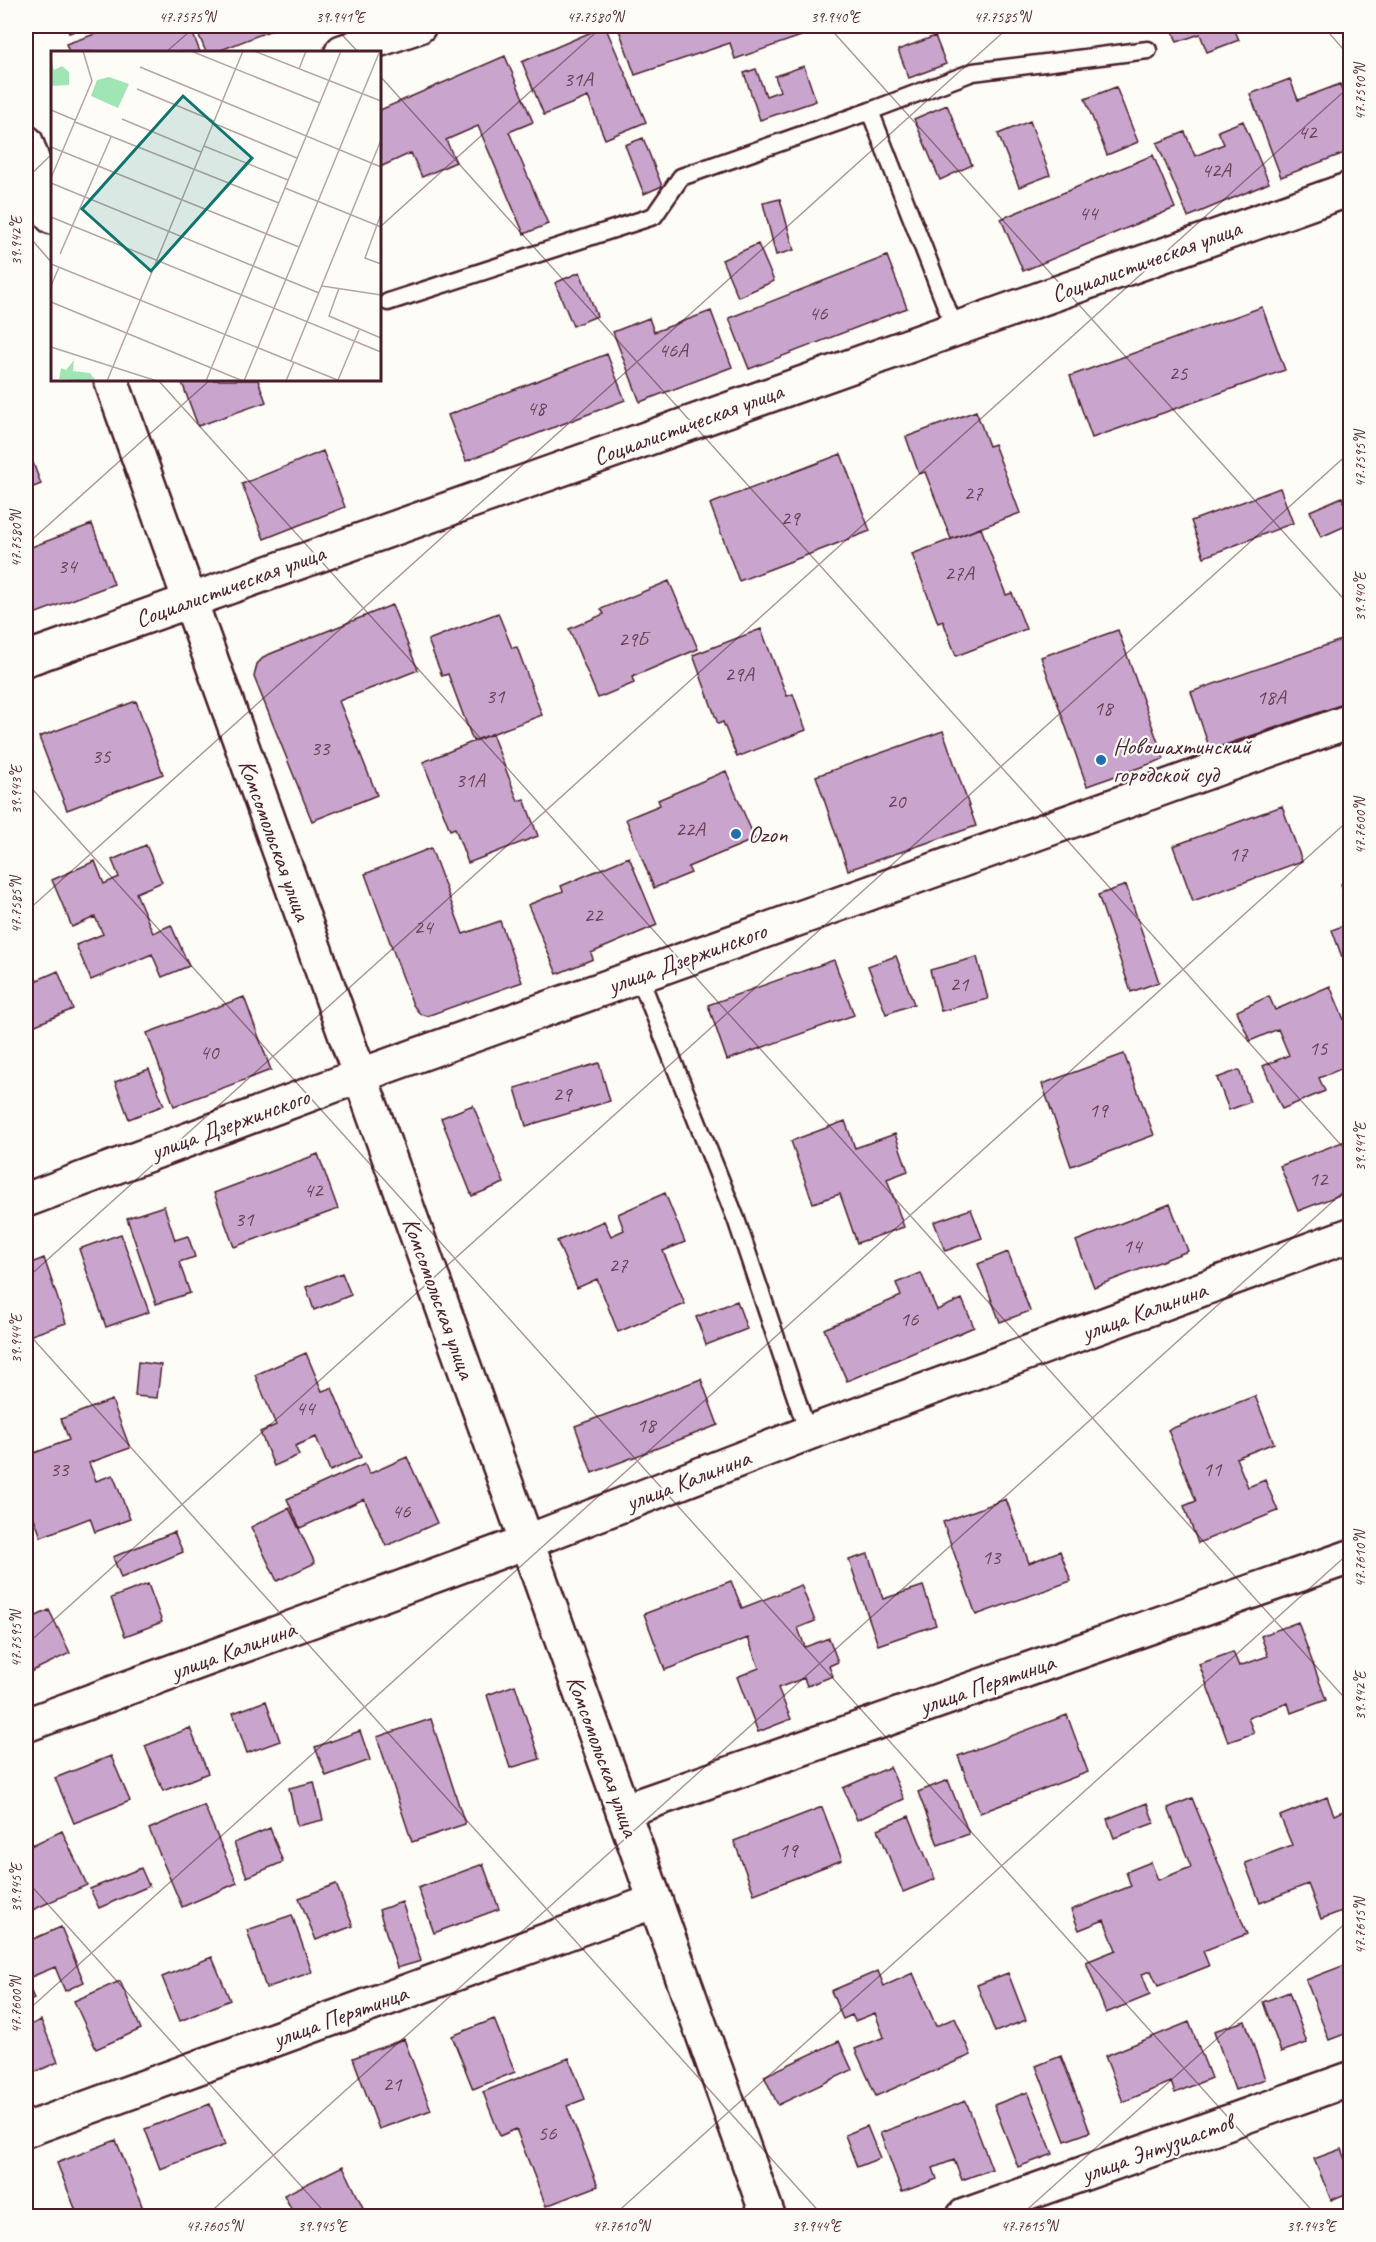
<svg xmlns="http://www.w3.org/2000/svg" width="1376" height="2242" font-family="Caveat,sans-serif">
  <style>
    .building { fill: #c9a5ce; stroke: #4a1f2b; stroke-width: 1.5 }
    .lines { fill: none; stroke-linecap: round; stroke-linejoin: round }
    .lane-casing { stroke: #4a1f2b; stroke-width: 21 }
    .street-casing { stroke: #4a1f2b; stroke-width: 38 }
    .secondary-casing { stroke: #4a1f2b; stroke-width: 38 }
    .lane { stroke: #fdfcf7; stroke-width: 16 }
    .street { stroke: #fdfcf7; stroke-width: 33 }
    .secondary { stroke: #fdfcf7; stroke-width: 33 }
    .ticks { fill: none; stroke: #4a1f2b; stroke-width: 1.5; stroke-opacity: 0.45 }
    .poi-dot { fill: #1f6fb2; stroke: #fdfcf7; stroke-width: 2 }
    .labels { text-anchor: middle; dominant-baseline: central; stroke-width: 4.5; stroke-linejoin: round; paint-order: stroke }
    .number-label { font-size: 21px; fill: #6a4054 }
    .street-label { font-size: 24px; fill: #4a1f2b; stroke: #fdfcf7 }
    .poi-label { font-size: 24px; fill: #4a1f2b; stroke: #fdfcf7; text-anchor: start }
    .inset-road { fill: none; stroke: #b5a4a5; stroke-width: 1.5 }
    .view { fill: #0f766e; fill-opacity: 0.15; stroke: #0f766e; stroke-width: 3 }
    .inset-edge { fill: none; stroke: #4a1f2b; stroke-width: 3 }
    .neatline { fill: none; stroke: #4a1f2b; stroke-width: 2 }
    .ticks-label { font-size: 15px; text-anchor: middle; fill: #4a1f2b }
  </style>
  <rect width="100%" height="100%" fill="#fdfcf7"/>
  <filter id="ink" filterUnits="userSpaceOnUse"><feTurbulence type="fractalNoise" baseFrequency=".0167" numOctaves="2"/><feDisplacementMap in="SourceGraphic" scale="12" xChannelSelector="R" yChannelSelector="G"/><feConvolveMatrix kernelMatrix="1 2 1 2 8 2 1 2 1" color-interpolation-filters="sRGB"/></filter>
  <g filter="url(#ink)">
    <path class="building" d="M66,26H88L69,33Z
      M118,26H190L200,52H69L66,44Z
      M195,26H282L216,52H206Z
      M605,26L646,122L605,139L588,97L544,115L522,62Z
      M622,26H801L804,35L735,59L730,43L635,75L618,27Z
      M1171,26H1233L1239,40L1207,52L1200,34L1177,42Z
      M935,36L946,64L909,78L898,50Z
      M505,56L533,122L509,132L548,224L524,234L478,126L446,140L456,162L422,177L411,153L380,167V110Z
      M804,66L816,101L760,120L744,73L756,69L766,96L780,91L775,76Z
      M1290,79L1298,100L1340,84L1350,113V151L1281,177L1250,94Z
      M1116,87L1138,142L1107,155L1085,99Z
      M947,105L972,165L940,180L914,119Z
      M1030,121L1050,175L1019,187L998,134Z
      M1243,121L1269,183L1188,217L1157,143L1185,132L1195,156L1224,144L1218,131Z
      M643,138L662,186L644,194L625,145Z
      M1153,155L1175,208L1023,271L1001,219Z
      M780,199L794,250L776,255L763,203Z
      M758,244L774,281L738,297L722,260Z
      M887,256L907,308L749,369L729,318Z
      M580,272L597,316L573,326L555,283Z
      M1262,307L1285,370L1092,438L1070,376Z
      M711,311L732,367L640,402L613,332L649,318L654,332Z
      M607,354L625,400L466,461L448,415Z
      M181,380H258L266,402L198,426Z
      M976,411L989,446L994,444L1020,513L951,539L925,472L919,474L906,437Z
      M26,444L41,484L26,490Z
      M323,451L345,507L264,539L242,484Z
      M841,454L870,531L739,581L710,504Z
      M1280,488L1293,523L1204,557L1191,521Z
      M1342,497L1350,517V524L1321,537L1310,511Z
      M92,524L114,584L26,617V549Z
      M981,528L1006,595L1012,593L1026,629L956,656L943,621L938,623L912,554Z
      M669,581L698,649L632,677L634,683L598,698L569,629L604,614L601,609Z
      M392,605L418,670L339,701L377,795L312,821L254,677L257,664L265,656Z
      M498,613L512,648L517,647L542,715L473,741L448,674L442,676L428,640Z
      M761,629L787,696L793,694L806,730L737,757L723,722L718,724L693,655Z
      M1118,630L1164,759L1087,786L1041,657Z
      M1350,637V702L1210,750L1191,692Z
      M136,701L163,774L67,810L39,737Z
      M943,731L976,826L848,870L816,776Z
      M492,734L518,801L524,799L538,836L468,863L455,828L450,830L423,762Z
      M726,771L755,839L688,867L691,873L654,888L626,819L660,805L658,800Z
      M1282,806L1302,861L1193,901L1173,846Z
      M146,845L162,882L136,893L153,933L171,925L189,966L162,977L152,954L91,980L76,945L103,934L95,917L72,927L52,880L95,861L104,884L119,877L112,860Z
      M431,848L463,934L500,921L522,982L427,1016L420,1014L413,1005L365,874Z
      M629,857L657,925L591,953L593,959L557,974L528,905L563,891L561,886Z
      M1350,881V910L1341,884Z
      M1126,885L1159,982L1131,992L1098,895Z
      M1350,923V954L1342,957L1332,930Z
      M896,956L914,1004L886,1014L868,966Z
      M977,957L988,999L941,1011L930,970Z
      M834,960L854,1015L727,1060L708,1005Z
      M58,971L73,1009L26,1029V985Z
      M1330,986L1350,1034V1065L1319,1078L1325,1091L1282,1109L1263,1066L1289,1055L1278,1029L1250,1041L1237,1011L1269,996L1275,1010Z
      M244,997L271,1070L174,1106L147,1033Z
      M1124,1054L1154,1135L1071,1166L1042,1084Z
      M599,1063L610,1101L526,1126L515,1088Z
      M149,1069L164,1105L129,1119L115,1082Z
      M1239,1070L1250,1102L1229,1110L1217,1078Z
      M473,1105L504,1183L472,1196L441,1118Z
      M845,1121L855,1148L895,1134L908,1171L887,1179L904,1227L857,1243L840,1194L813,1203L791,1141Z
      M1350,1139V1191L1298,1211L1280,1166Z
      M318,1154L338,1209L234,1247L214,1193Z
      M665,1193L685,1242L663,1251L685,1304L618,1332L597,1279L577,1288L557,1241L604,1221L611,1236L624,1230L618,1214Z
      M1170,1204L1188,1251L1094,1287L1076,1241Z
      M164,1206L175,1240L188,1236L195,1257L179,1262L190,1293L156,1304L127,1218Z
      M971,1209L982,1238L945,1251L934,1222Z
      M121,1234L149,1312L106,1327L79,1249Z
      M1008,1252L1030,1311L1000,1322L978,1264Z
      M44,1258L66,1323L26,1337V1265Z
      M342,1273L351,1295L314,1310L306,1287Z
      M921,1273L937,1310L962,1299L974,1327L847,1381L824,1329L901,1296L896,1283Z
      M737,1301L747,1329L706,1345L696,1317Z
      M306,1353L322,1391L332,1388L361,1457L330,1471L316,1437L295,1446L299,1455L274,1466L260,1432L276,1425L255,1375Z
      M138,1362L161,1365L157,1398L135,1396Z
      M701,1379L718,1425L592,1473L575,1426Z
      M1255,1396L1274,1443L1236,1458L1248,1487L1265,1480L1278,1511L1198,1543L1184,1506L1196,1501L1168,1430Z
      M112,1400L130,1448L89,1463L96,1481L113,1475L130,1519L95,1532L90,1518L41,1537L26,1496V1456L69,1440L61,1419Z
      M407,1457L437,1523L386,1546L364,1499L300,1528L287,1499L365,1464L369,1474Z
      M1006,1499L1029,1563L1060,1551L1071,1581L976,1615L943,1522Z
      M289,1508L315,1563L277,1581L251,1527Z
      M174,1532L183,1552L121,1578L113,1557Z
      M868,1554L883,1599L923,1586L936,1625L878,1645L849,1560Z
      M731,1581L742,1608L801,1585L815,1621L798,1628L805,1647L829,1638L838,1662L829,1666L833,1676L807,1686L804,1678L778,1688L791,1719L758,1732L737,1677L759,1668L748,1638L665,1670L644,1614Z
      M148,1584L162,1622L125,1636L111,1598Z
      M49,1610L70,1653L26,1674V1621Z
      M1298,1622L1326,1700L1291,1713L1288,1703L1248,1718L1254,1733L1228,1742L1199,1664L1233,1652L1239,1666L1268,1656L1261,1636Z
      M515,1685L540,1759L510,1768L487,1695Z
      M266,1701L280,1741L247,1753L233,1713Z
      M1067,1715L1088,1772L980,1813L958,1756Z
      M431,1719L465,1824L412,1842L377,1737Z
      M190,1728L208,1773L163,1791L145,1746Z
      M360,1731L370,1760L326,1776L315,1747Z
      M111,1756L130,1801L74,1823L55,1778Z
      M890,1767L904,1799L857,1820L843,1788Z
      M948,1780L969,1834L938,1845L918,1792Z
      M314,1782L323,1820L297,1826L289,1788Z
      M1327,1797L1334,1815L1350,1808V1908L1321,1919L1308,1884L1260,1903L1245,1863L1292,1845L1280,1816Z
      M1192,1798L1247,1934L1203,1951L1209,1966L1158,1986L1151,1971L1142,1974L1150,1995L1106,2013L1086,1962L1116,1950L1104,1920L1079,1930L1071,1910L1131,1886L1126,1872L1151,1862L1158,1880L1191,1867L1168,1808Z
      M1147,1803L1154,1823L1114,1838L1107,1819Z
      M204,1805L237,1883L182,1907L149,1829Z
      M822,1807L842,1860L754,1894L734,1841Z
      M909,1816L935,1879L903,1892L878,1829Z
      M270,1828L283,1862L247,1877L234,1843Z
      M26,1829L32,1844L26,1848Z
      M62,1831L87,1885L26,1913V1848Z
      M483,1864L499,1909L434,1933L418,1888Z
      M141,1868L149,1886L99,1908L90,1889Z
      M336,1884L353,1926L316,1940L299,1898Z
      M402,1902L421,1961L397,1968L379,1910Z
      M292,1915L312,1972L266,1988L247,1930Z
      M61,1927L84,1982L65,1991L55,1967L26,1979L34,1999L26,2003V1942Z
      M212,1957L230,2000L180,2021L162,1977Z
      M1350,1963V2032L1329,2040L1306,1980Z
      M878,1971L884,1986L913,1973L936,2026L955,2018L971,2055L876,2096L855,2049L884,2037L875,2013L855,2021L852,2015L843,2019L831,1991Z
      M1008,1973L1026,2020L995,2032L977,1985Z
      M120,1981L141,2029L96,2049L74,2001Z
      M1289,1992L1307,2043L1281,2052L1263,2002Z
      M494,2019L515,2072L473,2089L452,2036Z
      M41,2020L58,2062L26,2076V2027Z
      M1245,2021L1265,2079L1235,2090L1214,2031Z
      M1189,2022L1211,2078L1175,2093L1171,2082L1123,2102L1105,2056Z
      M404,2039L431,2110L379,2129L353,2058Z
      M839,2041L852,2070L778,2105L764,2076Z
      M1061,2056L1090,2132L1065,2141L1036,2066Z
      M569,2058L585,2099L567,2106L598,2186L546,2206L516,2129L500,2136L483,2092Z
      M1028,2092L1053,2154L1018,2167L994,2105Z
      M966,2101L992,2169L962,2180L954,2160L933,2168L937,2179L902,2192L880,2133Z
      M210,2104L225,2145L160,2169L145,2129Z
      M867,2126L880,2158L857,2167L845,2135Z
      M116,2140L146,2216H78L57,2163Z
      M1341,2149L1350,2172V2192L1331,2200L1314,2159Z
      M343,2166L367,2216H295L284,2195Z"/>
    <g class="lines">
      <defs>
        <path id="lane" d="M870,111L955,329
          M388,302L654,216L681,177L870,111L973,72L1148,50
          M639,976L736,1219L808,1433"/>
        <path id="street" d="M342,52L419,26
          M26,659L1350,189
          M26,1200L359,1076L1350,721
          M26,1725L526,1542L808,1433L1350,1235
          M623,1811L1350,1557
          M26,2130L655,1901
          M964,2216L1350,2079"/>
        <path id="secondary" d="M26,142L52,217
          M111,380L768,2216"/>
      </defs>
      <use href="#lane" class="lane-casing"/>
      <use href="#street" class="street-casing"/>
      <use href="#secondary" class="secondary-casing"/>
      <use href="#lane" class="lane"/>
      <use href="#street" class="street"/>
      <use href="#secondary" class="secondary"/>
    </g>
  </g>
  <path class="ticks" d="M334,26L358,52M828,26L1350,606M1323,26L1350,57M166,52L196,26M380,76L1350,1155M26,179L52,154M380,227L603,26M26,233L52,263M158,380L1350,1704M26,545L210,380M26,782L1317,2216M26,912L1010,26M26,1279L1350,86M26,1331L823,2216M26,1645L1350,452M26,1880L328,2216M26,2012L1350,819M206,2216L1350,1186M613,2216L1350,1552M1020,2216L1350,1919"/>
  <g class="poi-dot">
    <circle cx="1101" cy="760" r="6"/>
    <circle cx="736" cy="834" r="6"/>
  </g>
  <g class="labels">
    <g class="number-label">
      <text x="578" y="79">31А</text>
      <text x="1307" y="132">42</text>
      <text x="1216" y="170">42А</text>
      <text x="1088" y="213">44</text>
      <text x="818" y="313">46</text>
      <text x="673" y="350">46А</text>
      <text x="1178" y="373">25</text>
      <text x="536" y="408">48</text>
      <text x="973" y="493">27</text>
      <text x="790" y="518">29</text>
      <text x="67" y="566">34</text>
      <text x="959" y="573">27А</text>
      <text x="633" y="639">29Б</text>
      <text x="739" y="674">29А</text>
      <text x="495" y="696">31</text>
      <text x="1271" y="697">18А</text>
      <text x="1103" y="708">18</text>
      <text x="320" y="748">33</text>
      <text x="101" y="756">35</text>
      <text x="470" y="780">31А</text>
      <text x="896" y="801">20</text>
      <text x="690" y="829">22А</text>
      <text x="1238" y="854">17</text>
      <text x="593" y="915">22</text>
      <text x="423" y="927">24</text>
      <text x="959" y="984">21</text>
      <text x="1318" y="1048">15</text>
      <text x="209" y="1052">40</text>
      <text x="562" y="1094">29</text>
      <text x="1098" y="1110">19</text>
      <text x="1318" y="1179">12</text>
      <text x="313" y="1190">42</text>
      <text x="244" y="1219">31</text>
      <text x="1132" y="1246">14</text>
      <text x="618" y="1265">27</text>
      <text x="909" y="1319">16</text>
      <text x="305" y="1408">44</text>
      <text x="646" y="1425">18</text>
      <text x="59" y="1469">33</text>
      <text x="1212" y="1469">11</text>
      <text x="401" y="1511">46</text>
      <text x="991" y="1557">13</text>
      <text x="788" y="1850">19</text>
      <text x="392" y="2084">21</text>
      <text x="547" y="2133">56</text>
    </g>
    <g class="street-label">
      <text transform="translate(1146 261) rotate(-20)">Социалистическая улица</text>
      <text transform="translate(688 424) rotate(-20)">Социалистическая улица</text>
      <text transform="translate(230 586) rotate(-20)">Социалистическая улица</text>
      <text transform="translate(275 840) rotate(70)">Комсомольская улица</text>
      <text transform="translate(687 958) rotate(-20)">улица Дзержинского</text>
      <text transform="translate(230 1124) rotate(-20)">улица Дзержинского</text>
      <text transform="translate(439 1298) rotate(70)">Комсомольская улица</text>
      <text transform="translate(1144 1311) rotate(-20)">улица Калинина</text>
      <text transform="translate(688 1480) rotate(-21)">улица Калинина</text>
      <text transform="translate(233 1650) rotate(-20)">улица Калинина</text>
      <text transform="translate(987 1684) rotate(-19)">улица Перятинца</text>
      <text transform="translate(603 1756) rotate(70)">Комсомольская улица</text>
      <text transform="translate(340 2016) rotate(-20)">улица Перятинца</text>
      <text transform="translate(1157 2148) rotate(-20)">улица Энтузиастов</text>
    </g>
    <g class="poi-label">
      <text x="1113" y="746">Новошахтинский<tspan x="1113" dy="28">городской суд</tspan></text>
      <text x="748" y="834">Ozon</text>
    </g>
  </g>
  <g transform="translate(51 51)">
    <rect width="330" height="330" fill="#fdfcf7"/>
    <path d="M0,6L3,19L11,15L18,21V34L0,35ZM58,26L78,33L67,57L40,45L46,29ZM23,309L22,320L39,322L45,330L8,328L10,317L15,319Z" fill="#9fe6b4"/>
    <path class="inset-road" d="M140,0L269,52M203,0L330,50M89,16L330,116M248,18L255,0M86,38L163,70M0,59L24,69M71,68L150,101M24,71L228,152M162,72L246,107M153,95L237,129M0,96L248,196M0,127L41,30L32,0M0,132L268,242M234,137L330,176M330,163L314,207L330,213M0,166L330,301M9,203L60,86M0,213L289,330M0,235L8,216M271,235L330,244M288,237L278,265L330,287M0,251L192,330M0,296L106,330M240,310L330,89M287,329L308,279M56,330L192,0M155,330L290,0M193,330L328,2M235,330L243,311"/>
    <path class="view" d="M132,45L201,107L100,220L31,158Z"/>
    <rect width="330" height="330" class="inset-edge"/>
  </g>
  <rect width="1376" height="2242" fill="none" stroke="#fdfcf7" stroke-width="66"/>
  <rect x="33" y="33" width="1310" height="2176" class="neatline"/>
  <g class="ticks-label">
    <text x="187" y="22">47.7575°N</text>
    <text x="340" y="22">39.941°E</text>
    <text x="595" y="22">47.7580°N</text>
    <text x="835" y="22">39.940°E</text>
    <text x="1002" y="22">47.7585°N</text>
    <text transform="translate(1360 92) rotate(-90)" y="5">47.7590°N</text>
    <text transform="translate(16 241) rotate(-90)" y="5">39.942°E</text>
    <text transform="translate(1360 459) rotate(-90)" y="5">47.7595°N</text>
    <text transform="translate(16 539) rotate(-90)" y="5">47.7580°N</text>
    <text transform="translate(1360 597) rotate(-90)" y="5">39.940°E</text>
    <text transform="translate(16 790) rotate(-90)" y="5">39.943°E</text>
    <text transform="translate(1360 826) rotate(-90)" y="5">47.7600°N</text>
    <text transform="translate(16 905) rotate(-90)" y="5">47.7585°N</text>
    <text transform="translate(1360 1147) rotate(-90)" y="5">39.941°E</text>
    <text transform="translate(16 1339) rotate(-90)" y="5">39.944°E</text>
    <text transform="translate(1360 1559) rotate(-90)" y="5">47.7610°N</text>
    <text transform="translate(16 1639) rotate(-90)" y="5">47.7595°N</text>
    <text transform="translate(1360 1696) rotate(-90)" y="5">39.942°E</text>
    <text transform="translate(16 1888) rotate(-90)" y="5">39.945°E</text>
    <text transform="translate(1360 1926) rotate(-90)" y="5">47.7615°N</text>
    <text transform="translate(16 2005) rotate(-90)" y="5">47.7600°N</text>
    <text x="214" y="2231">47.7605°N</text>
    <text x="322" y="2231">39.945°E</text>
    <text x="621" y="2231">47.7610°N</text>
    <text x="816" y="2231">39.944°E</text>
    <text x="1029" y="2231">47.7615°N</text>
    <text x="1311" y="2231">39.943°E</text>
  </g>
</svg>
